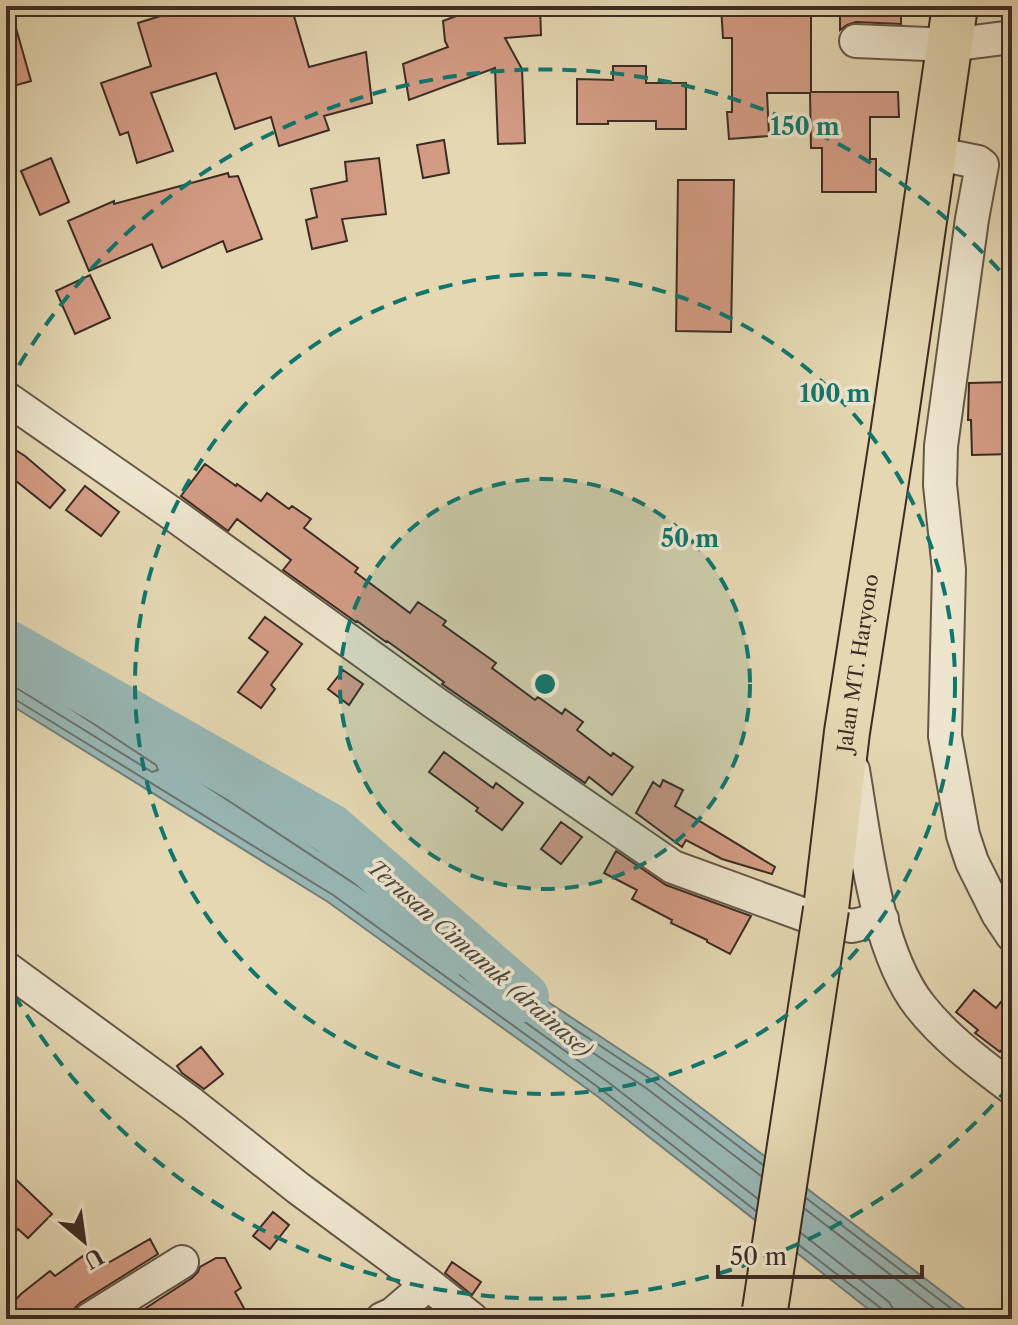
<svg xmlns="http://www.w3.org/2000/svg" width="1018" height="1325" font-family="'Libre Caslon Text',serif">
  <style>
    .water { fill: #98b7b5; stroke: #737f7b; stroke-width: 2 }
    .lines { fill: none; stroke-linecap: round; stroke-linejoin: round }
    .shore { stroke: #6a726d; stroke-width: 2 }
    .river { stroke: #98b7b5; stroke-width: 50 }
    .building { fill: #d39b84; stroke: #3c2c25; stroke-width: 2 }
    .minor-casing { stroke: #665748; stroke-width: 36 }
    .primary-casing { stroke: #3c2c25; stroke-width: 48 }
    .minor { stroke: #ede5cd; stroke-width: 32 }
    .primary { stroke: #e4d7b2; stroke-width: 44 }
    .primary-bridge-casing { stroke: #3c2c25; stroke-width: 48; stroke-linecap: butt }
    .primary-bridge { stroke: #e4d7b2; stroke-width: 44 }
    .ring { fill: none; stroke: #0f766e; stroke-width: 4; stroke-dasharray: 14 10 }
    .labels { text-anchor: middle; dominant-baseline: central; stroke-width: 7; stroke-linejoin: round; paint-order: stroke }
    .street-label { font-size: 20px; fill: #3c2c25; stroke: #ede5cd }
    .water-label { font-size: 22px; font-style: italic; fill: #4e4842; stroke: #ede5cd }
    .centre { fill: #0f766e; stroke: #ede5cd; stroke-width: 4 }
    .ring-label { font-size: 24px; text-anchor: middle; font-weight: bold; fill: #0f766e; stroke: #ede5cd; stroke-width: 7; stroke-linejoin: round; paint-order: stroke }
  </style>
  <rect width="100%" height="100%" fill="#e4d7b2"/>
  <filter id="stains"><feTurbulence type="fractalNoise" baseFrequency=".0025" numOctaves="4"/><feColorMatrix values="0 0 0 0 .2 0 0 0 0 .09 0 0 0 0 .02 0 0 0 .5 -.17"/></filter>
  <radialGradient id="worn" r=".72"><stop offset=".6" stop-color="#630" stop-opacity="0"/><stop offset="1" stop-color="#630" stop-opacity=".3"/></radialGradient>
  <path class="water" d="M6,644L657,1074L978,1319H881L597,1096L328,902L6,702Z"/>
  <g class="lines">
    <path class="shore" d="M6,654L652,1080L763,1165
      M6,666L156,765L158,770L152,772L18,689L6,686
      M6,696L13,698L333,895L602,1090L756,1211
      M806,1198L965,1319
      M758,1199L608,1082L460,975L459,969L465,968L646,1088L761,1176
      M805,1209L948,1319
      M801,1233L889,1302L894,1310L895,1319
      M799,1245L882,1309L885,1319"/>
    <path class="river" d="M6,644L331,829L524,997"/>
  </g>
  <path class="building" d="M168,6H291L309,67L366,52L372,103L324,116L329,130L279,146L271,117L235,129L216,73L151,93L173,151L137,163L128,132L120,135L101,83L151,66L138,23L170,13Z
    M482,6H540L541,35L505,38L522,69L525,143L498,144L495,68L409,100L403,64L448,47L445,41L443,21Z
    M721,6H749V16H811V92H898L899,117H870V159H876V192H822V148H811L810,93H767L769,136L729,139L727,112H732V38H723Z
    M840,6H901V24L856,22L847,25L840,30Z
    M12,14L31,81L6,88V15Z
    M613,66H646V83H686V129H656V121H608V124H577V79L613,80Z
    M444,140L449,173L423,178L417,145Z
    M51,158L69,202L40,215L21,171Z
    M379,158L386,214L342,219L347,241L312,249L306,220L317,217L311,189L347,181L345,162Z
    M228,173L229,177L238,176L262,239L227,252L223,241L162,268L152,244L89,271L68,221L114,201V204Z
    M678,180H734L731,332L676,331Z
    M90,275L110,318L75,334L56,291Z
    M1012,382V454L972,455L971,420H968L969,383Z
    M6,444L25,456L65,490L50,508L6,473Z
    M205,464L236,486L237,484L261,501L267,493L289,509L292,506L311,519L304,528L358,568L355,572L410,613L418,602L446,621L443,625L496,663L492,668L535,700L538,697L562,714L565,709L583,722L577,730L611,756L613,753L633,767L612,795L589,777L585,783L442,684L444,682L387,641L386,642L357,621L356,622L283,570L291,560L237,519L228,531L181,496Z
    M85,486L119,512L101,536L66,510Z
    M265,617L302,644L271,685L275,689L261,708L238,692L268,652L249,638Z
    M343,670L363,684L349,705L328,689Z
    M444,752L493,788L496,783L523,803L502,830L476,811L478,808L429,772Z
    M663,780L683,790L675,806L775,867L772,874L722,859L686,840L682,847L636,813L653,782L660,787Z
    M561,822L582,837L561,864L541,849Z
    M616,851L666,885L751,916L730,954L707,942V940L671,923L672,920L632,899L637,890L604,873Z
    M1012,988V1038L1000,1052L975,1033L978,1030L956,1012L974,990L996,1008Z
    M201,1047L223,1074L204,1089L182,1073L177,1066Z
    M6,1170L52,1214L28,1238L18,1229L6,1242Z
    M273,1212L289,1225L270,1249L253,1236Z
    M150,1239L158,1254L80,1303L74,1309L71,1319H6V1310L21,1294L50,1271L55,1276L83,1256L94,1271Z
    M216,1258H225L241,1288L235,1292L250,1319H129L192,1278L198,1272L200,1267Z
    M452,1262L481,1282L472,1295L445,1273Z"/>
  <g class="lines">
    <defs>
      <path id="minor" d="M856,41L950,45L1012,37
        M933,153L978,162L982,165L972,219L941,446L940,485L949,570L945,736L963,835L972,862L998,914L1012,935
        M6,398L177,517L435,703L673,867L813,918L852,926L882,919
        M853,770C865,840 876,950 920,1006C946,1039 979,1063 1012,1088
        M6,968L192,1104L298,1188L428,1284L472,1319
        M90,1319L182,1262
        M382,1319L393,1314L428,1284"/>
      <g id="primary">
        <path id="s1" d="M826,909L847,732L892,442L955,6"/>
      </g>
    </defs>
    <use href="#minor" class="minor-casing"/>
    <use href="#primary" class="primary-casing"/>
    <use href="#minor" class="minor"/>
    <use href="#primary" class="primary"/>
    <defs>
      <path id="primary-bridge" d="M765,1310L826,909"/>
    </defs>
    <use href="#primary-bridge" class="primary-bridge-casing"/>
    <use href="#primary-bridge" class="primary-bridge"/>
  </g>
  <circle cx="545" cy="684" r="205" fill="#0f766e" fill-opacity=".12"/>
  <g class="ring">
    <circle cx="545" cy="684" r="205"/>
    <circle cx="545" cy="684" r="410"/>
    <path d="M1009 1087A615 615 0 0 1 7 982M7 386A615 615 0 0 1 1009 281"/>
  </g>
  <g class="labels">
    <g class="street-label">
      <text stroke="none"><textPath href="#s1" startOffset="248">Jalan MT. Haryono</textPath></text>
    </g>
    <g class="water-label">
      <text transform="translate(480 959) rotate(41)">Terusan Cimanuk (drainase)</text>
    </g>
  </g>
  <circle cx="545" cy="684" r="12" class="centre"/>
  <g class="ring-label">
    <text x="805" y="135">150 m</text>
    <text x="835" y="402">100 m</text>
    <text x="690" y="547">50 m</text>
  </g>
  <rect width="1018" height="1325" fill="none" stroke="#e4d7b2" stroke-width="32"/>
  <rect x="8" y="8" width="1002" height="1309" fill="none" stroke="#3c2c25" stroke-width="4"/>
  <rect x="16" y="16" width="986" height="1293" fill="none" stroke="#3c2c25" stroke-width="2"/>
  <g transform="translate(84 1241) rotate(151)" stroke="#ede5cd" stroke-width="6" paint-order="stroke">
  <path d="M0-6L14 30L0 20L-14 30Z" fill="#3c2c25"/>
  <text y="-12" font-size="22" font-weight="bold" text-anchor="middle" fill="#3c2c25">U</text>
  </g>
  <path d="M718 1265v12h204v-12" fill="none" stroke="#3c2c25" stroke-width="4"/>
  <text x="730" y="1265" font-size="24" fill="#3c2c25" stroke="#ede5cd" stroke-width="6" paint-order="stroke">50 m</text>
  <rect width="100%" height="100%" filter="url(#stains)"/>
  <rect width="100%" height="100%" fill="url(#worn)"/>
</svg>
